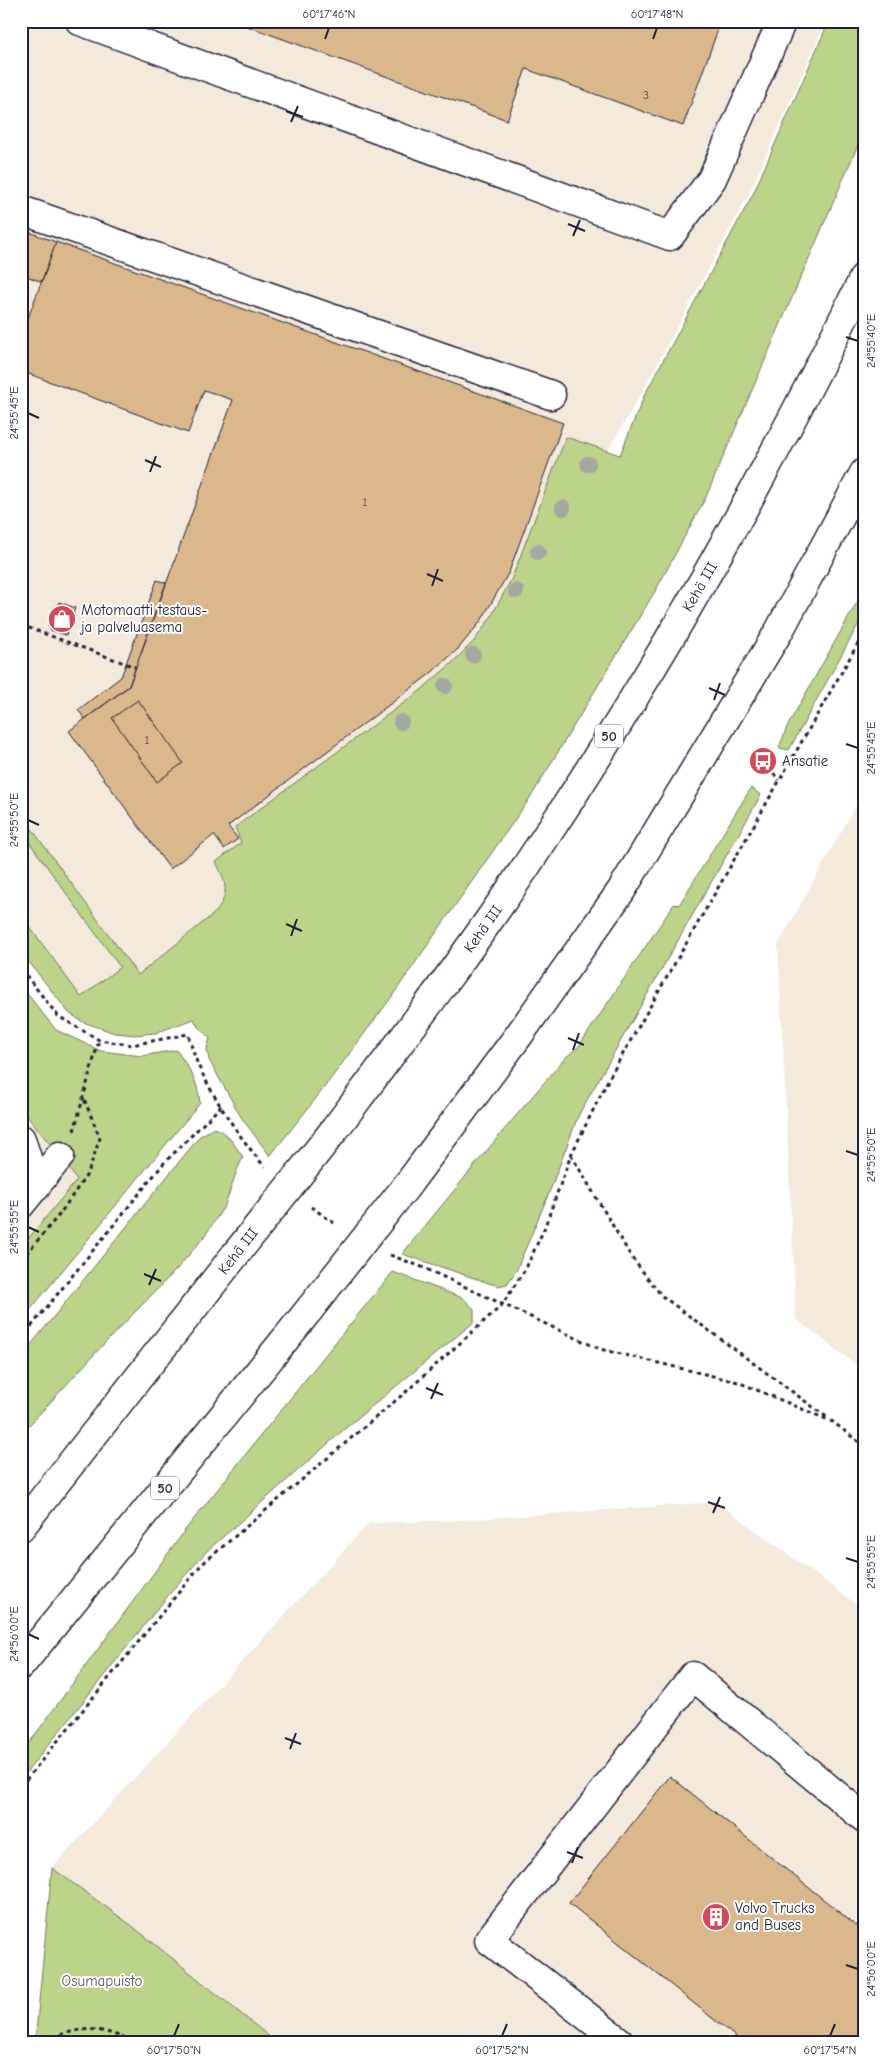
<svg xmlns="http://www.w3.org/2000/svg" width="885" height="2063" font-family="'Comic Neue',sans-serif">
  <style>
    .built { fill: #f4eadc }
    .green { fill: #bcd38a; stroke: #6f7a62 }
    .building { fill: #dab88c; stroke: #22223b }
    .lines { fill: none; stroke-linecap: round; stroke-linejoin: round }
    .minor-casing { stroke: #22223b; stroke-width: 31 }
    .highway-casing { stroke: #22223b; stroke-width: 31 }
    .path { stroke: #22223b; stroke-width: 3; stroke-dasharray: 4 4; stroke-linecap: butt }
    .minor { stroke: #fff; stroke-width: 28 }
    .highway { stroke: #fff; stroke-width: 28 }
    .highway-bridge-casing { stroke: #22223b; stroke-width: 31; stroke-linecap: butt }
    .highway-bridge { stroke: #fff; stroke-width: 28 }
    .tree { fill: #a3a8a3 }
    .ticks { fill: none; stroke: #22223b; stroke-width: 2 }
    .labels { text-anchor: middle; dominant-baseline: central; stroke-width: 4; stroke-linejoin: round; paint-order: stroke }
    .number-label { font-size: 12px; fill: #50484f }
    .shield { fill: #fff; stroke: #646476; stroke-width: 1 }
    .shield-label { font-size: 14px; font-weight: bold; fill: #22223b }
    .street-label { font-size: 15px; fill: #22223b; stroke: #fff }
    .poi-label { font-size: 15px; fill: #22223b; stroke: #fff; text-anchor: start }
    .park-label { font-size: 15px; fill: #586057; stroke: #fff }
    .neatline { fill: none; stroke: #22223b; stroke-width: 2 }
    .ticks-label { font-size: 12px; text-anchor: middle; fill: #22223b }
  </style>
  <rect width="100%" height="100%" fill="#fff"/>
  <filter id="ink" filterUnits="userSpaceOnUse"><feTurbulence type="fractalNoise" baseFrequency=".02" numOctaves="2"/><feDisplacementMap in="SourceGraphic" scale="10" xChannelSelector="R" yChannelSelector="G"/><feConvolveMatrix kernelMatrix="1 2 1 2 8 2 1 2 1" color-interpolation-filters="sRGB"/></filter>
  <g filter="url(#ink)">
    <path class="built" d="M21,21H826L750,192L646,385L489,656L105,1026L21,939Z
      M864,791V1371L796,1319L778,945Z
      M21,1109L60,1156L77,1180L21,1247Z
      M717,1502L864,1610V2042H276L131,1925L52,1868L369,1523L464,1520Z"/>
    <path class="green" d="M829,21H864V131L705,499L657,588L532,795L388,1002L317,1097L270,1156L241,1117L209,1060L207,1049L210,1038L198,1027L194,1019L155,1033L136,1035L115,1033L83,1022L69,1013L21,952V915L81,997L120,967L21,831V814L138,975L216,912C230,893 226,882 216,862L241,843L235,827L420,691L452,663L475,640L491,617L512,578L566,437L620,455L645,394L753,194Z
      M864,590V614L789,750L779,748L787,727Z
      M751,788L761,795L579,1114L549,1193L516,1271L507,1284L498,1286L402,1254L498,1137L565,1058L579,1046L674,904L679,905Z
      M21,986L56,1030L101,1051L142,1056L176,1050C189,1067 198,1081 200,1103L21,1321V1247L77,1180L60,1156L21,1109Z
      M214,1128C228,1132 235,1146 243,1157L236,1173L225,1205L204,1237L176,1270L102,1346L21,1434V1357L200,1136Z
      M393,1272L463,1298L474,1309V1322L348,1426L207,1551L175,1587L21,1779V1754L189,1525L338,1339Z
      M52,1868L131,1925L276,2042H35Z"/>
    <path class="building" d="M233,21H721L683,126L526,69L507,120Z
      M21,229L56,242L42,282L21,274Z
      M56,242L563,423L509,572L481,621L458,649L430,674L228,826L238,839L224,849L214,835L170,869L69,731L129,686L233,400L204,390L188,433L21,371V337Z
      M157,580L166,583L129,686L85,719L78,710L121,677Z
      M59,602L75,608L66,635L50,630Z
      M138,700L183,763L157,782L112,718Z
      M670,1776L864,1932V2042H742L569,1903Z"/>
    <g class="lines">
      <defs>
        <path id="minor" d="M80,21L670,236L712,179L782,21
          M21,210L551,395
          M21,1139L36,1187
          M21,1204L60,1156
          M620,2042L489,1940L693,1676L864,1818"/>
        <g id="highway">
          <path id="s1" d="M335,1129C405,1036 475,944 539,847C660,665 768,473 864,277"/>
          <path d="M408,1184L519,1035L621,891L779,631L864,473"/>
          <path d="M21,1527L235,1255"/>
          <path d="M21,1665L309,1310"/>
        </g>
      </defs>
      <use href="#minor" class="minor-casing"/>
      <use href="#highway" class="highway-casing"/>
      <path class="path" d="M21,625L135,667
        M763,761L779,780
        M21,969L58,1016L99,1040L132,1045L188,1034C192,1046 195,1060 201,1071C218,1105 240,1138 265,1167
        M74,1131L99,1040
        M571,1155L632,1258L662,1296L828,1418
        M311,1207L337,1225
        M390,1255L422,1267L600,1349L738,1382L833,1422L864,1446
        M21,1260L59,1215L88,1173L100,1138L84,1099
        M21,1339L164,1163L221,1106
        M21,1786L201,1565L407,1391L502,1305L526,1268L544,1229L571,1155L608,1080L864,633
        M37,2042C82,2028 89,2023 134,2042"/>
      <use href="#minor" class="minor"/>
      <use href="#highway" class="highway"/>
      <defs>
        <path id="highway-bridge" d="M235,1255L335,1129
          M309,1310L408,1184"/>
      </defs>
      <use href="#highway-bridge" class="highway-bridge-casing"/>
      <use href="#highway-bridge" class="highway-bridge"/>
    </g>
    <g class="tree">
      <circle cx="588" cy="464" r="8"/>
      <circle cx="563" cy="508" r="8"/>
      <circle cx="538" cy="552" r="8"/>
      <circle cx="516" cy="591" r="8"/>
      <circle cx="473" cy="655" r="8"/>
      <circle cx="445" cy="686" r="8"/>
      <circle cx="401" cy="722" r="8"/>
    </g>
  </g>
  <path class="ticks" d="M325,39L329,28M653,39L657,28M286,111L303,117M291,122L298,106M568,224L585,231M573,236L580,220M846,337L858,341M28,413L39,418M145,460L161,467M150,472L156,456M427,574L443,581M432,586L438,569M709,688L725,695M714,700L720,683M846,744L858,748M28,820L39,825M286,924L302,931M291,936L297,919M568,1038L584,1045M573,1050L579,1033M846,1151L858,1155M28,1227L39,1232M144,1274L161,1281M149,1285L156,1269M426,1388L443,1395M431,1399L438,1383M708,1502L725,1508M713,1513L720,1497M846,1558L858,1562M28,1634L39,1639M285,1738L301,1744M290,1749L296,1733M567,1852L583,1858M572,1863L578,1847M846,1965L858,1969M174,2036L179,2024M502,2036L507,2024M830,2036L835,2024"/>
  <defs>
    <symbol id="shop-disc" viewBox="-11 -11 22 22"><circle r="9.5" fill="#d1495b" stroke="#fff"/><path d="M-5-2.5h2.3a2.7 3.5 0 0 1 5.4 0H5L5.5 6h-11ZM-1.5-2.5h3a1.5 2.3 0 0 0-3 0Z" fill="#fff"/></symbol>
    <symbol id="bus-disc" viewBox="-11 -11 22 22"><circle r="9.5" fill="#d1495b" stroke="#fff"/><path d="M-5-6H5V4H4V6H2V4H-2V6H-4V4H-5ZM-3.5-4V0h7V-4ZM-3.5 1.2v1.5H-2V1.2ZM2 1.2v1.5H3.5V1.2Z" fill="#fff"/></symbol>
    <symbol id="building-disc" viewBox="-11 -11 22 22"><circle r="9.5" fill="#d1495b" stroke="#fff"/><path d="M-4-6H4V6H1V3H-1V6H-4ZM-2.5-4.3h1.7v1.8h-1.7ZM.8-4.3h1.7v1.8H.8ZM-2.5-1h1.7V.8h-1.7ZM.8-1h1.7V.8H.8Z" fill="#fff"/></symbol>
  </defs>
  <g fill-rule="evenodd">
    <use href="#shop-disc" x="46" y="603" width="32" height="32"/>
    <use href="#bus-disc" x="747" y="745" width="32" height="32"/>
    <use href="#building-disc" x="700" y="1901" width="32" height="32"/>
  </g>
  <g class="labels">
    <g class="number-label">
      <text x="646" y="95">3</text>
      <text x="365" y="502">1</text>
      <text x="147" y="740">1</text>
    </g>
    <g class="shield">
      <rect x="595" y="724.5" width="28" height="23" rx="4"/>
      <rect x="151" y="1476.5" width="28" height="23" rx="4"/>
    </g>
    <g class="shield-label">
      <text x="609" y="736">50</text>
      <text x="165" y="1488">50</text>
    </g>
    <g class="street-label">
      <text stroke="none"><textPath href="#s1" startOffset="654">Kehä III</textPath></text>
      <text stroke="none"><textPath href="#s1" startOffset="249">Kehä III</textPath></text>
      <text transform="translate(238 1251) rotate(-52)">Kehä III</text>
    </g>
    <g class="poi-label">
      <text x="81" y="610">Motomaatti testaus-<tspan x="81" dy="17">ja palveluasema</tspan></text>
      <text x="782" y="761">Ansatie</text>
      <text x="735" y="1908">Volvo Trucks<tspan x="735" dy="17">and Buses</tspan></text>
    </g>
    <g class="park-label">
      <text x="102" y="1981">Osumapuisto</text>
    </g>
  </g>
  <rect width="885" height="2063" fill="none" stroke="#fff" stroke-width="55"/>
  <rect x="28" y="28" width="830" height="2008" class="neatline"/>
  <g class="ticks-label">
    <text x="329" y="18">60°17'46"N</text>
    <text x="657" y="18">60°17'48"N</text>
    <text transform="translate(871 341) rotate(-90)" y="4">24°55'40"E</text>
    <text transform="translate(14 413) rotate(-90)" y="4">24°55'45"E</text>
    <text transform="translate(871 748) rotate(-90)" y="4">24°55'45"E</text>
    <text transform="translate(14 820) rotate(-90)" y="4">24°55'50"E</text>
    <text transform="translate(871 1155) rotate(-90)" y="4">24°55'50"E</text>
    <text transform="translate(14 1227) rotate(-90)" y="4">24°55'55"E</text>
    <text transform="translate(871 1562) rotate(-90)" y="4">24°55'55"E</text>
    <text transform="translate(14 1634) rotate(-90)" y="4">24°56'00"E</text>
    <text transform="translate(871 1969) rotate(-90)" y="4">24°56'00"E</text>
    <text x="174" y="2054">60°17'50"N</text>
    <text x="502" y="2054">60°17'52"N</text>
    <text x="830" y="2054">60°17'54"N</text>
  </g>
</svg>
